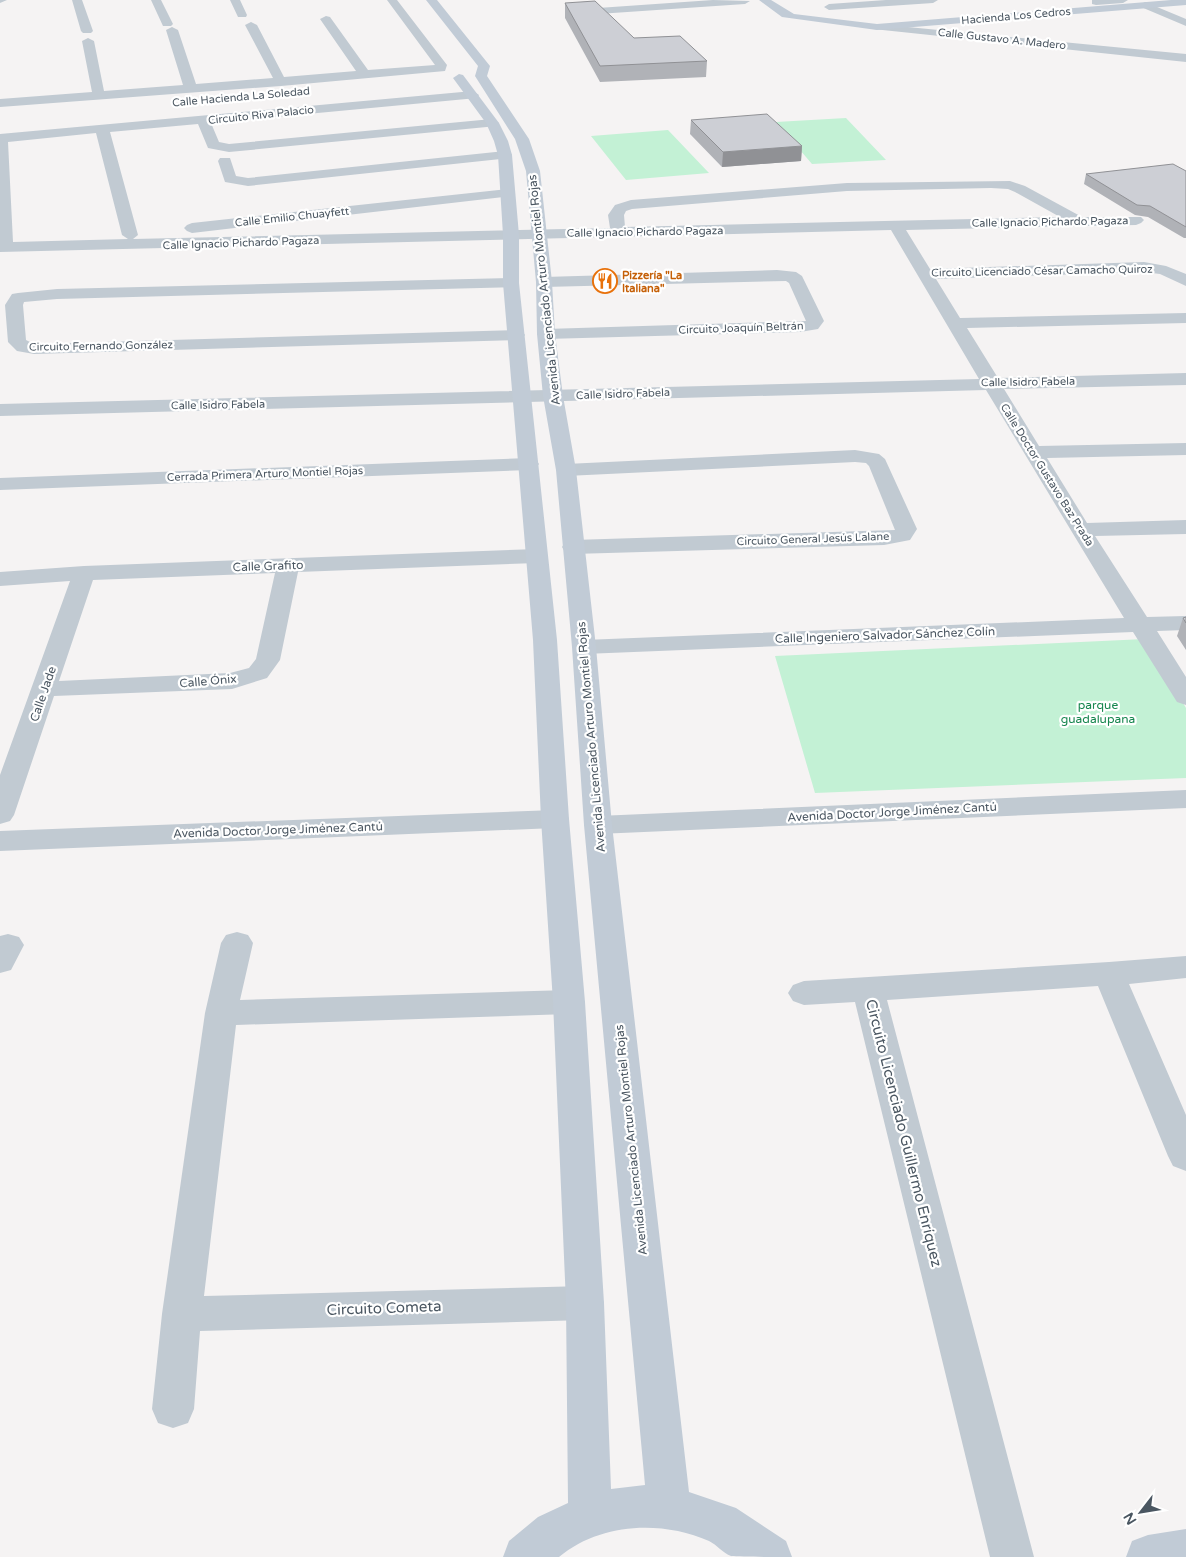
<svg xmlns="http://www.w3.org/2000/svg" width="1186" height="1557" font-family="'Varela Round',sans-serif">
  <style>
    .green { fill: #c3f1d5 }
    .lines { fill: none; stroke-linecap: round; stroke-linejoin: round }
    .minor { fill: #c1cad2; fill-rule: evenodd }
    .secondary { fill: #c1cbd6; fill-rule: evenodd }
    .wall { fill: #b0b2b7 }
    .shaded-wall { fill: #909195 }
    .building { fill: #cdcfd5; stroke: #909195 }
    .labels { text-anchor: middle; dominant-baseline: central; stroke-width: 4.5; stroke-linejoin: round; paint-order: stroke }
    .far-street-label { font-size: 11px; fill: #4a5661; stroke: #fff }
    .far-food-label { font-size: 11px; font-weight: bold; fill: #c56008; stroke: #fff; text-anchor: start }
    .street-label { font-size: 12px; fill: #4a5661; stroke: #fff }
    .park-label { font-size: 12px; fill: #17864f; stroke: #fff }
    .near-street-label { font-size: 15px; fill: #4a5661; stroke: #fff }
  </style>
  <rect width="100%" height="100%" fill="#f5f3f3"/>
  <path class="green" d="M846,118L886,160L812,164L776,122Z
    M668,130L709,173L626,180L591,136Z
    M1145,639L1186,708V778L815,793L775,656Z"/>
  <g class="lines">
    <path class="minor" d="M0,0H7L0,3Z
      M72,0H82L93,31L91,33H83L81,31Z
      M151,0H161L173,24L171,26H163Z
      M230,0H240L247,15L246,17H238Z
      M387,0H397L447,65L445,71L281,86L0,107V99L92,92L82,41L88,38L94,41L104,91L183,85L166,30L172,27L178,30L196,84L273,78L245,25L251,22L257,25L284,77L356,71L320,19L326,16L330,17L368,70L435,65Z
      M713,0L750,1L745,4L598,14L593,11L598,8Z
      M886,0H938L933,3L829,10L824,7L829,4Z
      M1092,0H1128L1123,3L1096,5L1092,4Z
      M1145,2L1186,19V26L1141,7L1140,5Z
      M877,24L1186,54V62L873,29L871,27L873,25Z
      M473,91L479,95L477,98L211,123L219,142L229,144L492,119L499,123L497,126L229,152L208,148L198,124L110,132L138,235L133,239L610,228L608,215L615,205L631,200L847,183L1010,181L1025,186L1082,217H1141L1144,220L1141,223L1136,225L906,230L930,269L1144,262L1166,266L1186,274V286L1160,274L1144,272L936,279L960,318L1186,313V323L967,328L998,378L1186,373V385L1004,389L1039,446L1186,443V455L1047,458L1087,523L1186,520V534L1095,536L1147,617L1186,616V630L1157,631L1186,677V705L1177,702L1133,632L584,654L575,652L572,647L575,642L584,640L1124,618L986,390L0,416V404L979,379L891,230L0,252V134ZM96,133L122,235L128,239L13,242L8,142ZM991,188L1008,189L1015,192L1060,217L625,227L624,215L626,211L632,209L847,191Z
      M505,151L510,152L512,155L510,158L248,186L225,182L218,161L220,158H230L236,176L248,178Z
      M508,189L513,190L515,193L513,196L192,233L187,231L184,228L187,225L192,223Z
      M777,270L796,272L802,276L824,321L818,329L800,332L546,339L540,338L537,334L540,330L546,329L806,321L789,283L786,281L544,287L538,286L536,282L538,278L544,277Z
      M511,278L517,279L519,283L517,287L57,299L24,302L23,305L26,340L34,344L516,330L522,331L525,335L522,339L516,340L34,354L17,351L8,342L5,305L12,294L18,293L57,289Z
      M855,450L879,454L885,459L917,529L910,540L884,545L573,554L565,552L562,547L565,542L573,540L895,530L869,466L866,463L855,462L566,476L559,474L556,470L559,466L566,464Z
      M529,458L536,460L539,464L536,468L529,470L0,490V478Z
      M537,549L545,551L548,556L545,561L537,563L298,572L280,660L267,678L232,689L54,696L14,815L10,821L0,824V775L70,581L0,586V572L84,566ZM275,573L256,659L249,668L230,673L59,681L93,580Z
      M1186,790V808L598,834L588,832L584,825L588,818L598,816Z
      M555,810L565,812L569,819L565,826L555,828L0,851V831Z
      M237,932L248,935L253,943L240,1000L569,990L580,994L585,1002L580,1010L569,1014L236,1025L204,1296L585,1286L599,1291L604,1303L599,1315L585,1320L200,1331L194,1409L188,1423L173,1428L158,1423L152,1409L162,1314L205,1013L221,943L226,935Z
      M8,934L19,937L24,945L11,970L0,973V936Z
      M1186,956V978L1129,984L1186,1115V1171L1173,1166L1168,1156L1098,986L887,1000L1034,1557H990L855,1002L804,1005L793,1001L788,993L793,985L804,981L1109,962Z"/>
    <path class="secondary" d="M426,0H437L490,66L487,76L529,139L540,171L552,282L555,334L563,396L576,470L596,647L612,825L689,1492L736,1508L786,1541L792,1557C780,1557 739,1557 731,1556C723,1553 717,1545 709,1541C661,1520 600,1523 559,1557H503L509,1541L538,1517L568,1503L566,1303L553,1002L541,819L533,640L503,283V235L498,155L494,141L486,123L453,78L459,74L463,75L499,123L508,141L512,155L519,235V283L557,640L569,819L585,1002L604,1303L611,1489L645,1485L584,825L572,647L556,470L543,396L537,334L536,282L526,171L515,139L475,76L478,66Z
      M759,0H771L794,14L877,24L1171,0H1186V5L877,30L782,17Z
      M1186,1529V1557H1126L1132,1541L1148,1535Z"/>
  </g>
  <path class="wall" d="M565,3L634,38L707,61L706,77L600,82L565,18Z
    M691,120L802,146L801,161L722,167L690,134Z
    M1186,171V238H1184L1148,217L1135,215L1084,184L1086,174Z
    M1186,617V650L1177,636L1183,618Z"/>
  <path class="shaded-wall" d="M802,146L801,161L722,167L723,152Z"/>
  <path class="building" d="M595,1L634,38L680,36L707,61L600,66L565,3Z
    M767,114L802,146L723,152L691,120Z
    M1173,164L1186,171V227L1150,206L1137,205L1086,174Z
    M1186,617V623L1183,618Z"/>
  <defs>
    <symbol id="restaurant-ring" viewBox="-11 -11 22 22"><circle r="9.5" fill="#fff" stroke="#e8710a" stroke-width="1.5"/><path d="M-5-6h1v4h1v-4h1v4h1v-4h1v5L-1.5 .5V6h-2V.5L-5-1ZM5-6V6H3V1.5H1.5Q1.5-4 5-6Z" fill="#e8710a"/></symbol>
  </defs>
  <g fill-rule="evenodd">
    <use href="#restaurant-ring" x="591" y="267" width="28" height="28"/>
  </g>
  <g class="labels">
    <g class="far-street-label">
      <text transform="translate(1016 16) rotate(-5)">Hacienda Los Cedros</text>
      <text transform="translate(1002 39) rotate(6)">Calle Gustavo A. Madero</text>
      <text transform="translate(241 97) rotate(-5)">Calle Hacienda La Soledad</text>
      <text transform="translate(261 115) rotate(-6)">Circuito Riva Palacio</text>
      <text transform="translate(292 217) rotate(-6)">Calle Emilio Chuayfett</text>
      <text transform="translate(1050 222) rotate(-1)">Calle Ignacio Pichardo Pagaza</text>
      <text transform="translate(645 232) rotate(-1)">Calle Ignacio Pichardo Pagaza</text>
      <text transform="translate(241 243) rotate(-2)">Calle Ignacio Pichardo Pagaza</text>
      <text transform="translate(1042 271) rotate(-1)">Circuito Licenciado César Camacho Quiroz</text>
      <text transform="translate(741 328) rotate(-2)">Circuito Joaquín Beltrán</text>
      <text transform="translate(101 346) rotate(-1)">Circuito Fernando González</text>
      <text transform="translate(1028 382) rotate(-1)">Calle Isidro Fabela</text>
      <text transform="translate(623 394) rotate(-2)">Calle Isidro Fabela</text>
      <text transform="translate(218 405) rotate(-1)">Calle Isidro Fabela</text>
      <text transform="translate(265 474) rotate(-2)">Cerrada Primera Arturo Montiel Rojas</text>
      <text transform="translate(1047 475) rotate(58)">Calle Doctor Gustavo Baz Prada</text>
      <text transform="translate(813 539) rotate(-2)">Circuito General Jesús Lalane</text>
    </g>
    <g class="far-food-label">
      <text x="622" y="275">Pizzería "La<tspan x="622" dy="13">Italiana"</tspan></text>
    </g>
    <g class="street-label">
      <text transform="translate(544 290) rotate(-96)">Avenida Licenciado Arturo Montiel Rojas</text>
      <text transform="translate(268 566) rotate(-2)">Calle Grafito</text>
      <text transform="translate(885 635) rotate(-2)">Calle Ingeniero Salvador Sánchez Colín</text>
      <text transform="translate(208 681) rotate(-5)">Calle Ónix</text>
      <text transform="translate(43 694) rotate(-71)">Calle Jade</text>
      <text transform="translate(591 737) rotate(-95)">Avenida Licenciado Arturo Montiel Rojas</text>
      <text transform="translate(892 812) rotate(-3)">Avenida Doctor Jorge Jiménez Cantú</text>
      <text transform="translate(278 830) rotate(-2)">Avenida Doctor Jorge Jiménez Cantú</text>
      <text transform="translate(631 1140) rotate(-96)">Avenida Licenciado Arturo Montiel Rojas</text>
    </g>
    <g class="park-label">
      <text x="1098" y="705">parque<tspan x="1098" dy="14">guadalupana</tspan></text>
    </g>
    <g class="near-street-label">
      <text transform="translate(904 1133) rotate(76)">Circuito Licenciado Guillermo Enríquez</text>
      <text transform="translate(384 1308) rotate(-2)">Circuito Cometa</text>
    </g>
  </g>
  <g transform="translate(1141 1512) rotate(239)" stroke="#ffffff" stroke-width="4" paint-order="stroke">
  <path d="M0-4L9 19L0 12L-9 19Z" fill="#4a5661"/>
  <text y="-8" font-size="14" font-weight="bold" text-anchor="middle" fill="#4a5661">N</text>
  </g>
</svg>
